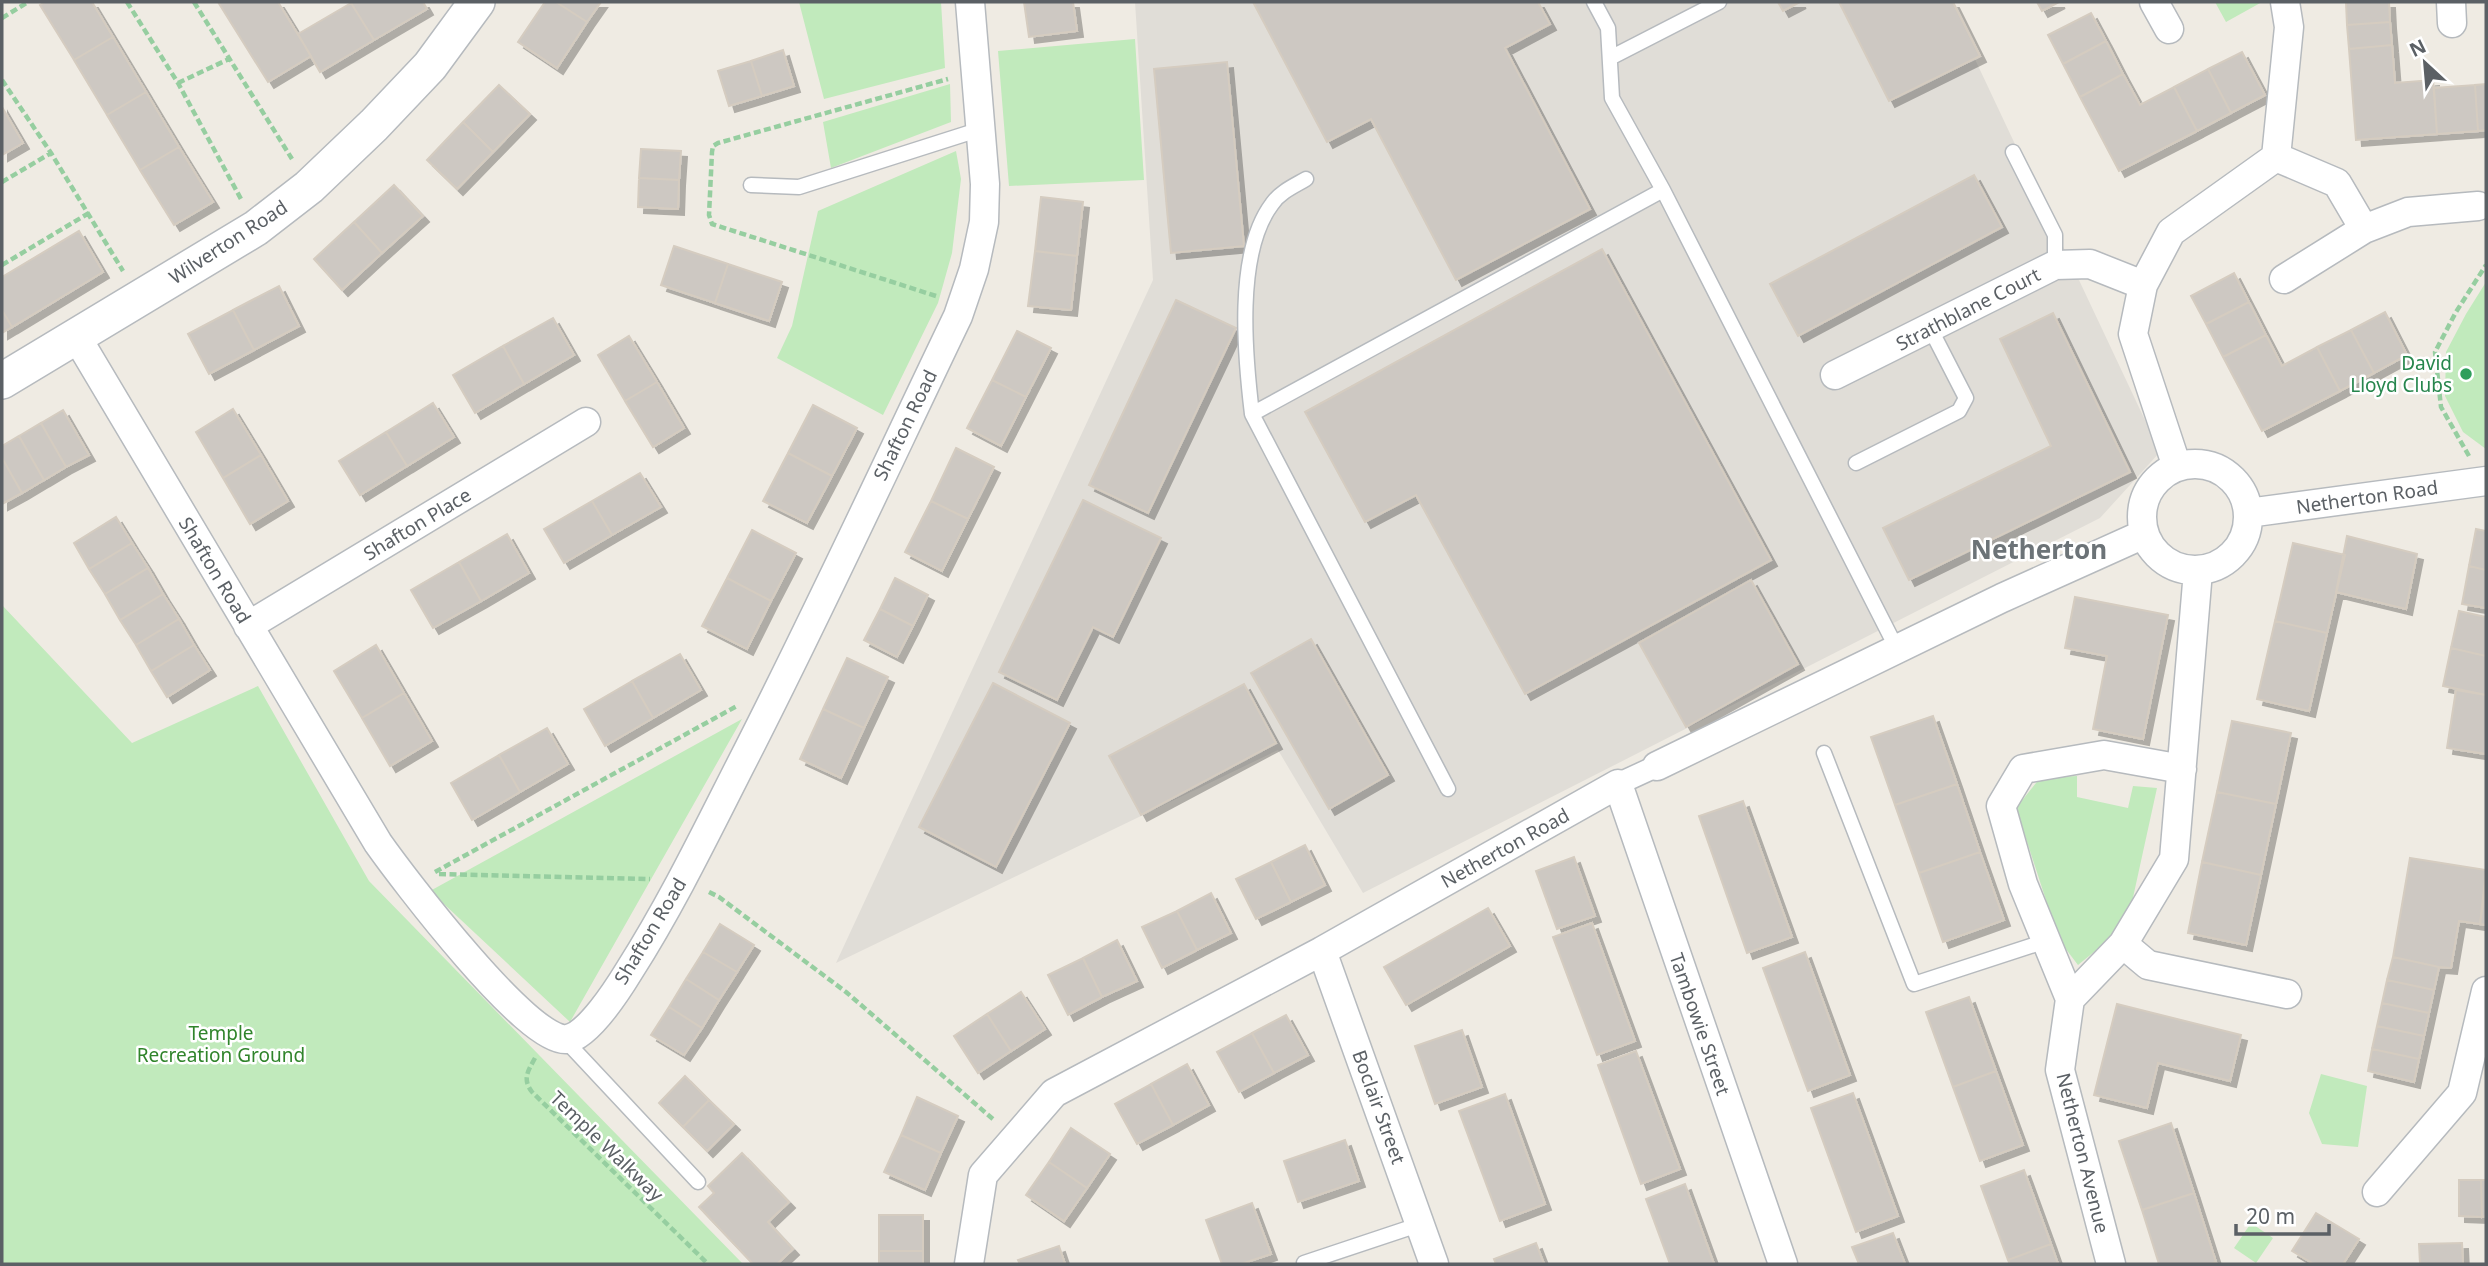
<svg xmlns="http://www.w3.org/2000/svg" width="2488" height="1266" font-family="'Noto Sans',sans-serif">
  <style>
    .industrial { fill: #e0ddd7 }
    .green { fill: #c1eabc }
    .building { fill: #cdc8c2; stroke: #d5ccc0; stroke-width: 2; filter: url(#shadow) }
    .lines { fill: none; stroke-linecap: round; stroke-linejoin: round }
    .service-casing { stroke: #b6babe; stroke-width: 17 }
    .pedestrian-casing { stroke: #b6babe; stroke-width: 24 }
    .minor-casing { stroke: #b6babe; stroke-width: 31 }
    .tertiary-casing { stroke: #b6babe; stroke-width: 38 }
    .path { stroke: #96cea0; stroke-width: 4.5; stroke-dasharray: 7 3.5; stroke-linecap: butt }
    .service { stroke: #fff; stroke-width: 14 }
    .pedestrian { stroke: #fff; stroke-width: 21 }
    .minor { stroke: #fff; stroke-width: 28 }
    .tertiary { stroke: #fff; stroke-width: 35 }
    .leisure-dot { fill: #2e9e5b; stroke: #fff; stroke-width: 2.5 }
    .labels { text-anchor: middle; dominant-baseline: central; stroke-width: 5; stroke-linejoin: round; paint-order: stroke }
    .street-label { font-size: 19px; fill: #5b6065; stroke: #fff }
    .leisure-label { font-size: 19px; fill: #27864d; stroke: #fff; text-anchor: end }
    .park-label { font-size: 19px; fill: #30842b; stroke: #fff }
    .district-label { font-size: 26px; font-weight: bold; fill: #6c7377; stroke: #fff }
  </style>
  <defs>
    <filter id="shadow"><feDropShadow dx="6" dy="6" stdDeviation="0" flood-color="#0004"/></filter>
  </defs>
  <rect width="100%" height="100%" fill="#efebe3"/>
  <path class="industrial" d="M1135,2H1948L2160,452L2100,518L1363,893L1278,750L836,963L1153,280Z"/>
  <path class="green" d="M799,2H941L945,68L824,99Z
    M2215,2H2262L2226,22Z
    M1135,39L1144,180L1009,186L998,51Z
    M950,84L951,122L831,168L823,122Z
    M956,151L961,179L952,253L938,303L883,415L777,358L792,326L818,211Z
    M2486,282V449L2463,432L2445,396L2446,352L2466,314Z
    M2,605L132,743L258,686L369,881L743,1264H2Z
    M742,719L570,1022L430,891Z
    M2077,776V797L2128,808L2133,786L2157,788L2127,925L2078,965L2059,940L2016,808L2040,778Z
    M2321,1074L2367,1086L2358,1147L2322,1144L2309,1113Z
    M2251,1223L2273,1238L2256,1263L2234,1248Z"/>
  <path class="building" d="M45,2H92L113,37L74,60L40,5Z
    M218,2H278L311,56L268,82Z
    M353,2H423L427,9L374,40L351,3Z
    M545,2H556L587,22L557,68L518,42Z
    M556,2H601L587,22Z
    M1024,2H1073L1077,31L1029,37Z
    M1253,2H1538L1550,24L1505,48L1590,209L1456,280L1371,119L1327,142Z
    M1778,2H1800L1783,11Z
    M1839,2H1953L1980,56L1889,101Z
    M2037,2H2059L2042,11Z
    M2346,2H2389L2390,22L2347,25Z
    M351,3L374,40L320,72L298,34Z
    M2091,13L2106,41L2063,64L2048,35Z
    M2390,22L2392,45L2349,49L2347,25Z
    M113,37L146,92L107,115L74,60Z
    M2106,41L2123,74L2080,97L2063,64Z
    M2392,45L2395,83L2433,80L2437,134L2356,140L2349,49Z
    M783,50L794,86L762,96L751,61Z
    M2242,52L2265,95L2231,113L2208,69Z
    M751,61L762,96L729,106L718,71Z
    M1227,62L1244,246L1171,253L1154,69Z
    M2208,69L2231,113L2197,131L2174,87Z
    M2123,74L2140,105L2174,87L2197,131L2119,171L2080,97Z
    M2486,84V130L2478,131L2475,85Z
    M499,85L530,114L493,152L463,122Z
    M2475,85L2478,131L2437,134L2434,88Z
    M146,92L179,147L140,170L107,115Z
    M2,107L23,143L2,155Z
    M463,122L493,152L457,189L427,160Z
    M179,147L213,202L174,225L140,170Z
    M641,149L681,151L679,180L639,178Z
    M1974,175L2002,227L1798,336L1770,284Z
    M639,178L679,180L678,209L638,207Z
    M394,185L423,216L382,253L354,222Z
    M1041,197L1083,202L1077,256L1035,251Z
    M354,222L382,253L342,290L314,259Z
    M79,231L103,272L12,327L2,310V277Z
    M674,246L728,264L715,303L661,285Z
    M1602,249L1771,560L1525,694L1416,495L1365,522L1305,412Z
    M1035,251L1077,256L1071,310L1028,306Z
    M728,264L782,282L769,321L715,303Z
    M2234,273L2249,302L2206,324L2191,296Z
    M279,286L299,326L254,350L233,310Z
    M1176,300L1236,328L1148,513L1089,485Z
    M2249,302L2266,335L2223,357L2206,324Z
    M2,310L12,327L2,333Z
    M233,310L254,350L209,374L188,334Z
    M2385,312L2407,355L2374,373L2351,330Z
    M2053,313L2130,472L1909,580L1883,528L2051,446L2000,339Z
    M553,318L574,355L524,384L503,346Z
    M2351,330L2374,373L2340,391L2317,347Z
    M1017,331L1051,348L1026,397L992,380Z
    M2266,335L2282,366L2317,347L2340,391L2262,431L2223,357Z
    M629,336L657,382L625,401L598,355Z
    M503,346L524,384L475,413L453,375Z
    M992,380L1026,397L1001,446L967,428Z
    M657,382L684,428L653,447L625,401Z
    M433,403L454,437L407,466L386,432Z
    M813,405L857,428L832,476L788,453Z
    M233,409L261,455L223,478L196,432Z
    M63,410L89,455L66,467L41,423Z
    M41,423L66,467L44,480L19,436Z
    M386,432L407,466L360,495L339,461Z
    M19,436L44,480L22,493L2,458V446Z
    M956,448L994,467L968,519L931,501Z
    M788,453L832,476L807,523L763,501Z
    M261,455L288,501L250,524L223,478Z
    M2,458L22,493L2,504Z
    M640,473L661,507L612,535L592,501Z
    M1083,500L1161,538L1113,637L1093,627L1057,700L999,672Z
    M592,501L612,535L564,563L544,529Z
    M931,501L968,519L942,571L905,552Z
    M116,517L132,543L89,569L74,543Z
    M2476,529L2486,531V570L2469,566Z
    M752,530L796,553L771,601L727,578Z
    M507,534L529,573L481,601L459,562Z
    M2347,536L2417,554L2406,609L2336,592Z
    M132,543L148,568L105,594L89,569Z
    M2293,543L2345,555L2327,633L2275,621Z
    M459,562L481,601L433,628L411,590Z
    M2469,566L2486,570V608L2462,604Z
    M148,568L163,594L120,620L105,594Z
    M727,578L771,601L747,649L702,626Z
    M895,578L928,595L913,626L880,609Z
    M1751,580L1798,664L1686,727L1639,643Z
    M163,594L179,619L136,645L120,620Z
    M2075,597L2168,615L2143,739L2093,729L2107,656L2065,648Z
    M880,609L913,626L897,657L864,640Z
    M2459,611L2486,617V656L2451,648Z
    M179,619L194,645L151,671L136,645Z
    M2275,621L2327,633L2309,711L2257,699Z
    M1311,639L1388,775L1329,809L1251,673Z
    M194,645L210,670L167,697L151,671Z
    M376,645L404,693L362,718L334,671Z
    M2451,648L2486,656V695L2443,686Z
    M680,654L701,690L653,718L632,681Z
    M847,658L888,677L864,728L823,709Z
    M632,681L653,718L605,746L584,709Z
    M993,683L1070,723L996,867L919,827Z
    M1244,684L1276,743L1141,815L1109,756Z
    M2456,690L2486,695V754L2447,748Z
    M404,693L432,741L390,766L362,718Z
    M823,709L864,728L841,778L800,759Z
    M1933,716L1957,784L1895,805L1871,737Z
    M2232,721L2291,733L2276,804L2217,792Z
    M547,728L568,764L520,792L499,755Z
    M499,755L520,792L472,820L451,783Z
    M1957,784L1980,852L1919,873L1895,805Z
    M2217,792L2276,804L2261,875L2202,862Z
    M1743,801L1792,937L1747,953L1699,816Z
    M1305,845L1325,885L1291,902L1271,862Z
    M1980,852L2004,920L1943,942L1919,873Z
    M1574,857L1595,916L1557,929L1536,871Z
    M2410,858L2486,870L2480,924L2459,921L2451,968L2439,967L2393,957Z
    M1271,862L1291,902L1256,919L1236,879Z
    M2202,862L2261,875L2246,945L2188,933Z
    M2486,884V925L2480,924Z
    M1211,893L1231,933L1197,950L1177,911Z
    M1488,908L1510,946L1406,1005L1384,967Z
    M1177,911L1197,950L1162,968L1142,927Z
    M1592,923L1635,1041L1597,1055L1553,937Z
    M720,924L754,945L737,972L703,952Z
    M1117,940L1137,981L1102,997L1083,958Z
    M703,952L737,972L719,1000L686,979Z
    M1805,952L1850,1075L1808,1091L1763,968Z
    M2393,957L2439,967L2434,990L2387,980Z
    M1083,958L1102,997L1068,1015L1048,975Z
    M686,979L719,1000L702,1028L669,1007Z
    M2387,980L2434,990L2429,1013L2382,1003Z
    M1021,992L1045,1029L1011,1051L987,1014Z
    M1969,997L1996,1071L1953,1087L1926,1012Z
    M2382,1003L2429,1013L2424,1036L2377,1026Z
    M2117,1004L2241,1035L2230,1081L2158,1063L2147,1108L2094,1095Z
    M669,1007L702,1028L684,1055L651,1035Z
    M987,1014L1011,1051L978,1073L954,1036Z
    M1286,1015L1308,1055L1274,1073L1252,1033Z
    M2377,1026L2424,1036L2419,1059L2372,1049Z
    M1462,1030L1482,1087L1435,1104L1415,1046Z
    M1252,1033L1274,1073L1239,1092L1217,1052Z
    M2372,1049L2419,1059L2414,1082L2368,1071Z
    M1636,1051L1680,1169L1641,1184L1598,1065Z
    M1187,1064L1209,1105L1173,1125L1151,1084Z
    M1996,1071L2023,1145L1980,1161L1953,1087Z
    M685,1076L709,1100L683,1127L659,1103Z
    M1151,1084L1173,1125L1137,1144L1115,1104Z
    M1853,1093L1898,1216L1856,1232L1811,1108Z
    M1505,1094L1545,1204L1500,1221L1459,1111Z
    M917,1097L958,1116L941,1153L901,1135Z
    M709,1100L734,1124L707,1151L683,1127Z
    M2171,1123L2194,1193L2142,1210L2119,1141Z
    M1071,1128L1110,1154L1087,1188L1049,1162Z
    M901,1135L941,1153L925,1190L884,1172Z
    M1345,1140L1359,1181L1298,1202L1284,1161Z
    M742,1153L789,1202L768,1222L793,1249L777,1264H753L699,1207L714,1193L708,1186Z
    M1049,1162L1087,1188L1064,1221L1026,1195Z
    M2024,1170L2051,1244L2008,1260L1981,1186Z
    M2459,1180H2481L2482,1217L2459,1216Z
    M2481,1180H2486V1216L2482,1217Z
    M1685,1184L1714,1264H1670L1646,1199Z
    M2194,1193L2216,1262L2210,1264H2159L2142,1210Z
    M1252,1203L1271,1254L1241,1264H1222L1206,1220Z
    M2316,1213L2359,1239L2343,1264H2314L2292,1251Z
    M879,1215H923V1251H879Z
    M1893,1233L1905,1264H1859L1852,1247Z
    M1536,1243L1544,1264H1496L1494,1259Z
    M2462,1243L2463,1264H2420L2419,1244Z
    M2051,1244L2058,1264H2010L2008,1260Z
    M1059,1246L1065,1264H1020L1018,1260Z
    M879,1251H923V1264H879Z"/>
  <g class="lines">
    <defs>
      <path id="service" d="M1594,2L1608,28L1612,98L1663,190
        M1610,58L1719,2
        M2013,152L2055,235V265
        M751,185L799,187L981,129
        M1252,414C1245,356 1235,253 1272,204C1280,192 1294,186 1306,179
        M1856,463L1959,411L1966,398L1930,328
        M1824,753L1914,984L2046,941
        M1448,789L1252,414L1663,190L1897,649
        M565,1040L698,1182
        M1304,1263L1421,1224"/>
      <path id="pedestrian" d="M1618,784L1657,766"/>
      <path id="minor" d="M2154,2L2169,29
        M2451,2L2452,23
        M2276,157L2337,183L2364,229
        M2284,279L2364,229L2408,212L2478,206
        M76,336L378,843C402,877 529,1045 567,1039C588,1036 618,989 629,971C671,905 705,835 740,766C816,618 886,466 958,316L974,269L984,222L985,184L970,2
        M1835,375L2055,265L2090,264L2143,285
        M2142 517a53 53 0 1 1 106 0a53 53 0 1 1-106 0Z
        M2177,467L2133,334L2143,285L2171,232L2276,157L2289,27L2285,2
        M2248,513L2486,481
        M248,626L586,422
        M1657,766L2002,598L2144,534
        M2123,944L2148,965L2287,994
        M1322,951L1434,1264
        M2070,999L2023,884L2001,806L2023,769L2104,755L2182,769
        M2377,1192L2462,1093L2486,991
        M969,1264L983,1175L1054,1093L1322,951L1618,784L1783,1264
        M2111,1264L2060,1070L2070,999L2123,944L2174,859L2198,571"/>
      <path id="tertiary" d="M2,381L256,228L309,187L374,125L430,66L477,2"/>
    </defs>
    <use href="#service" class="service-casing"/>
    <use href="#pedestrian" class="pedestrian-casing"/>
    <use href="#minor" class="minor-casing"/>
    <use href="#tertiary" class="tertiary-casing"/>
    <path class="path" d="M127,2L178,83L241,199
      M194,2L292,159
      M2,18L28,2
      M2,80L51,153L123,271
      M178,83L229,59
      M2,182L51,153
      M2,265L89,213
      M936,296L712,224L709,215L712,152L713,146L718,143L948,79
      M2469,456L2441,407L2435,352L2456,312L2486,265
      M435,872L737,706
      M439,874L650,879
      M709,892L719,897L846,992L994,1120
      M535,1058C528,1071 522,1079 532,1092L708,1264"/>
    <use href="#service" class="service"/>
    <use href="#pedestrian" class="pedestrian"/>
    <use href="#minor" class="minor"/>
    <use href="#tertiary" class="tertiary"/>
  </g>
  <circle class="leisure-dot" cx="2466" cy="374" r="7"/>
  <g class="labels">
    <g class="street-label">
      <text transform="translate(228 242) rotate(-33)">Wilverton Road</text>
      <text transform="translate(1968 309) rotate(-27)">Strathblane Court</text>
      <text transform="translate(905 425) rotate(-64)">Shafton Road</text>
      <text transform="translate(2367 497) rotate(-8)">Netherton Road</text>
      <text transform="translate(417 524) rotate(-31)">Shafton Place</text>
      <text transform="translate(215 570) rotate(59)">Shafton Road</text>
      <text transform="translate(1505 848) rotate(-29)">Netherton Road</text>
      <text transform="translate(650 931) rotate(-59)">Shafton Road</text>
      <text transform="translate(1700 1024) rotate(71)">Tambowie Street</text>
      <text transform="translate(1379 1107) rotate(70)">Boclair Street</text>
      <text transform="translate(607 1146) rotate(44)">Temple Walkway</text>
      <text transform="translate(2083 1153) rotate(76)">Netherton Avenue</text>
    </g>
    <g class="leisure-label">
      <text x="2452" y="363">David<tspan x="2452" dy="22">Lloyd Clubs</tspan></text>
    </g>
    <g class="park-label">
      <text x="221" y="1033">Temple<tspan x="221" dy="22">Recreation Ground</tspan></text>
    </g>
    <g class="district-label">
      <text x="2039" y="549">Netherton</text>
    </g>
  </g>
  <rect width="2488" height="1266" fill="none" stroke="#5b6065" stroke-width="7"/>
  <g transform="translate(2425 63) rotate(334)" stroke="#ffffff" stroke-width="5" paint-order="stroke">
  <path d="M0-5L12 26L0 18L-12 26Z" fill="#5b6065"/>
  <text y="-10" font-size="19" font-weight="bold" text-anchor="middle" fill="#5b6065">N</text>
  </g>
  <path d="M2236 1224v10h93v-10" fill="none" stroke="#5b6065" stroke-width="3.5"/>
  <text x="2246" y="1224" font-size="21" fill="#5b6065" stroke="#ffffff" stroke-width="5" paint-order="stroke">20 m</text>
</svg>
